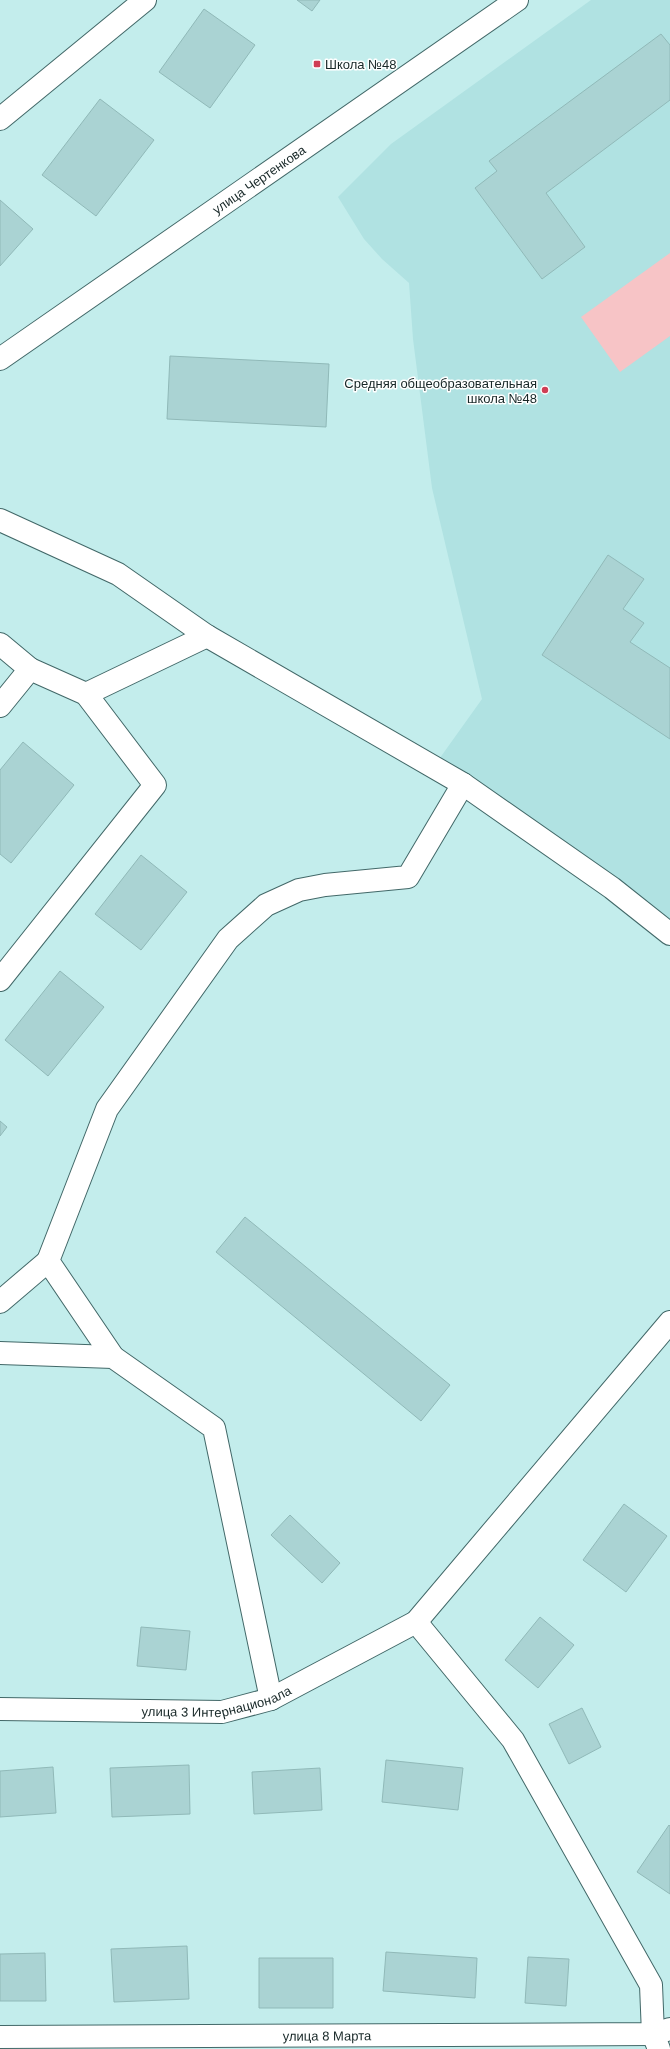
<svg xmlns="http://www.w3.org/2000/svg" width="670" height="2049" font-family="Arial,sans-serif">
  <style>
    .built { fill: #b0e2e2 }
    .green { fill: #f7c4c6 }
    .building { fill: #aad3d3; stroke: #90b9b8 }
    .lines { fill: none; stroke-linecap: round; stroke-linejoin: round }
    .minor-casing { stroke: #426868; stroke-width: 24 }
    .tertiary-casing { stroke: #426868; stroke-width: 24 }
    .minor { stroke: #fff; stroke-width: 22 }
    .tertiary { stroke: #fff; stroke-width: 22 }
    .poi-dot { fill: #cf3e55; stroke: #fff; stroke-width: 1.5 }
    .labels { text-anchor: middle; dominant-baseline: central; stroke-width: 3; stroke-linejoin: round; paint-order: stroke }
    .poi-label { font-size: 13px; fill: #172727; stroke: #fff; text-anchor: start }
    .street-label { font-size: 13px; fill: #172727; stroke: #fff }
  </style>
  <rect width="100%" height="100%" fill="#c3edec"/>
  <path class="built" d="M591,0H670V929L437,762L482,699L432,488L413,339L409,283L382,259L364,239L338,197L391,144Z"/>
  <path class="green" d="M670,253V336L620,372L581,317Z"/>
  <path class="building" d="M297,0H320L312,11Z
    M204,9L255,45L210,108L159,72Z
    M661,34L670,45V100L546,193L585,247L542,279L475,188L497,171L489,161Z
    M100,99L154,140L96,216L42,175Z
    M0,200L33,229L0,266Z
    M170,356L329,364L326,427L167,419Z
    M608,555L644,579L623,609L644,623L630,642L670,668V739L542,655Z
    M23,742L74,785L11,863L0,854V770Z
    M141,855L187,892L141,950L95,914Z
    M60,971L104,1007L48,1076L5,1040Z
    M0,1121L7,1127L0,1136Z
    M245,1217L450,1385L421,1421L216,1252Z
    M624,1504L667,1536L626,1592L583,1560Z
    M290,1515L340,1563L322,1583L271,1535Z
    M540,1617L574,1645L538,1688L505,1660Z
    M141,1627L190,1631L186,1670L137,1666Z
    M582,1708L601,1747L569,1764L549,1724Z
    M386,1760L463,1768L458,1810L382,1802Z
    M189,1765L190,1814L112,1817L110,1768Z
    M53,1767L56,1813L0,1817V1771Z
    M320,1768L322,1810L254,1814L252,1772Z
    M669,1825L670,1826V1894L637,1872Z
    M187,1946L189,1999L114,2002L111,1949Z
    M386,1952L477,1958L475,1998L383,1991Z
    M45,1953L46,2001H0V1954Z
    M528,1957L569,1959L566,2006L525,2003Z
    M259,1958H333V2008H259Z"/>
  <g class="lines">
    <defs>
      <g id="minor">
        <path d="M0,119L145,0"/>
        <path d="M0,644L30,669"/>
        <path d="M86,694L207,636"/>
        <path d="M0,706L30,669L86,694L155,785L0,980"/>
        <path d="M0,1302L48,1261"/>
        <path d="M0,1353L113,1357L214,1428L271,1699"/>
        <path d="M113,1357L48,1261L107,1109L228,939L266,905L299,890L325,885L408,877L463,784"/>
        <path d="M416,1622L513,1740L651,1985L653,2034L659,2049"/>
        <path id="s1" d="M0,1709L222,1712L271,1699L416,1622L670,1322"/>
        <path id="s2" d="M0,2037L653,2034L670,2029"/>
      </g>
      <g id="tertiary">
        <path id="s3" d="M0,359L517,0"/>
        <path d="M0,520L118,574L207,636L463,784L612,888L670,934"/>
      </g>
    </defs>
    <use href="#minor" class="minor-casing"/>
    <use href="#tertiary" class="tertiary-casing"/>
    <use href="#minor" class="minor"/>
    <use href="#tertiary" class="tertiary"/>
  </g>
  <g class="poi-dot">
    <rect x="313" y="60" width="8" height="8" rx="2"/>
    <circle cx="545" cy="390" r="4"/>
  </g>
  <g class="labels">
    <g class="poi-label">
      <text x="325" y="64">Школа №48</text>
      <text x="537" y="383" text-anchor="end">Средняя общеобразовательная<tspan x="537" dy="15">школа №48</tspan></text>
    </g>
    <g class="street-label">
      <text stroke="none"><textPath href="#s3" startOffset="315">улица Чертенкова</textPath></text>
      <text stroke="none"><textPath href="#s1" startOffset="218">улица 3 Интернационала</textPath></text>
      <text stroke="none"><textPath href="#s2" startOffset="327">улица 8 Марта</textPath></text>
    </g>
  </g>
</svg>
